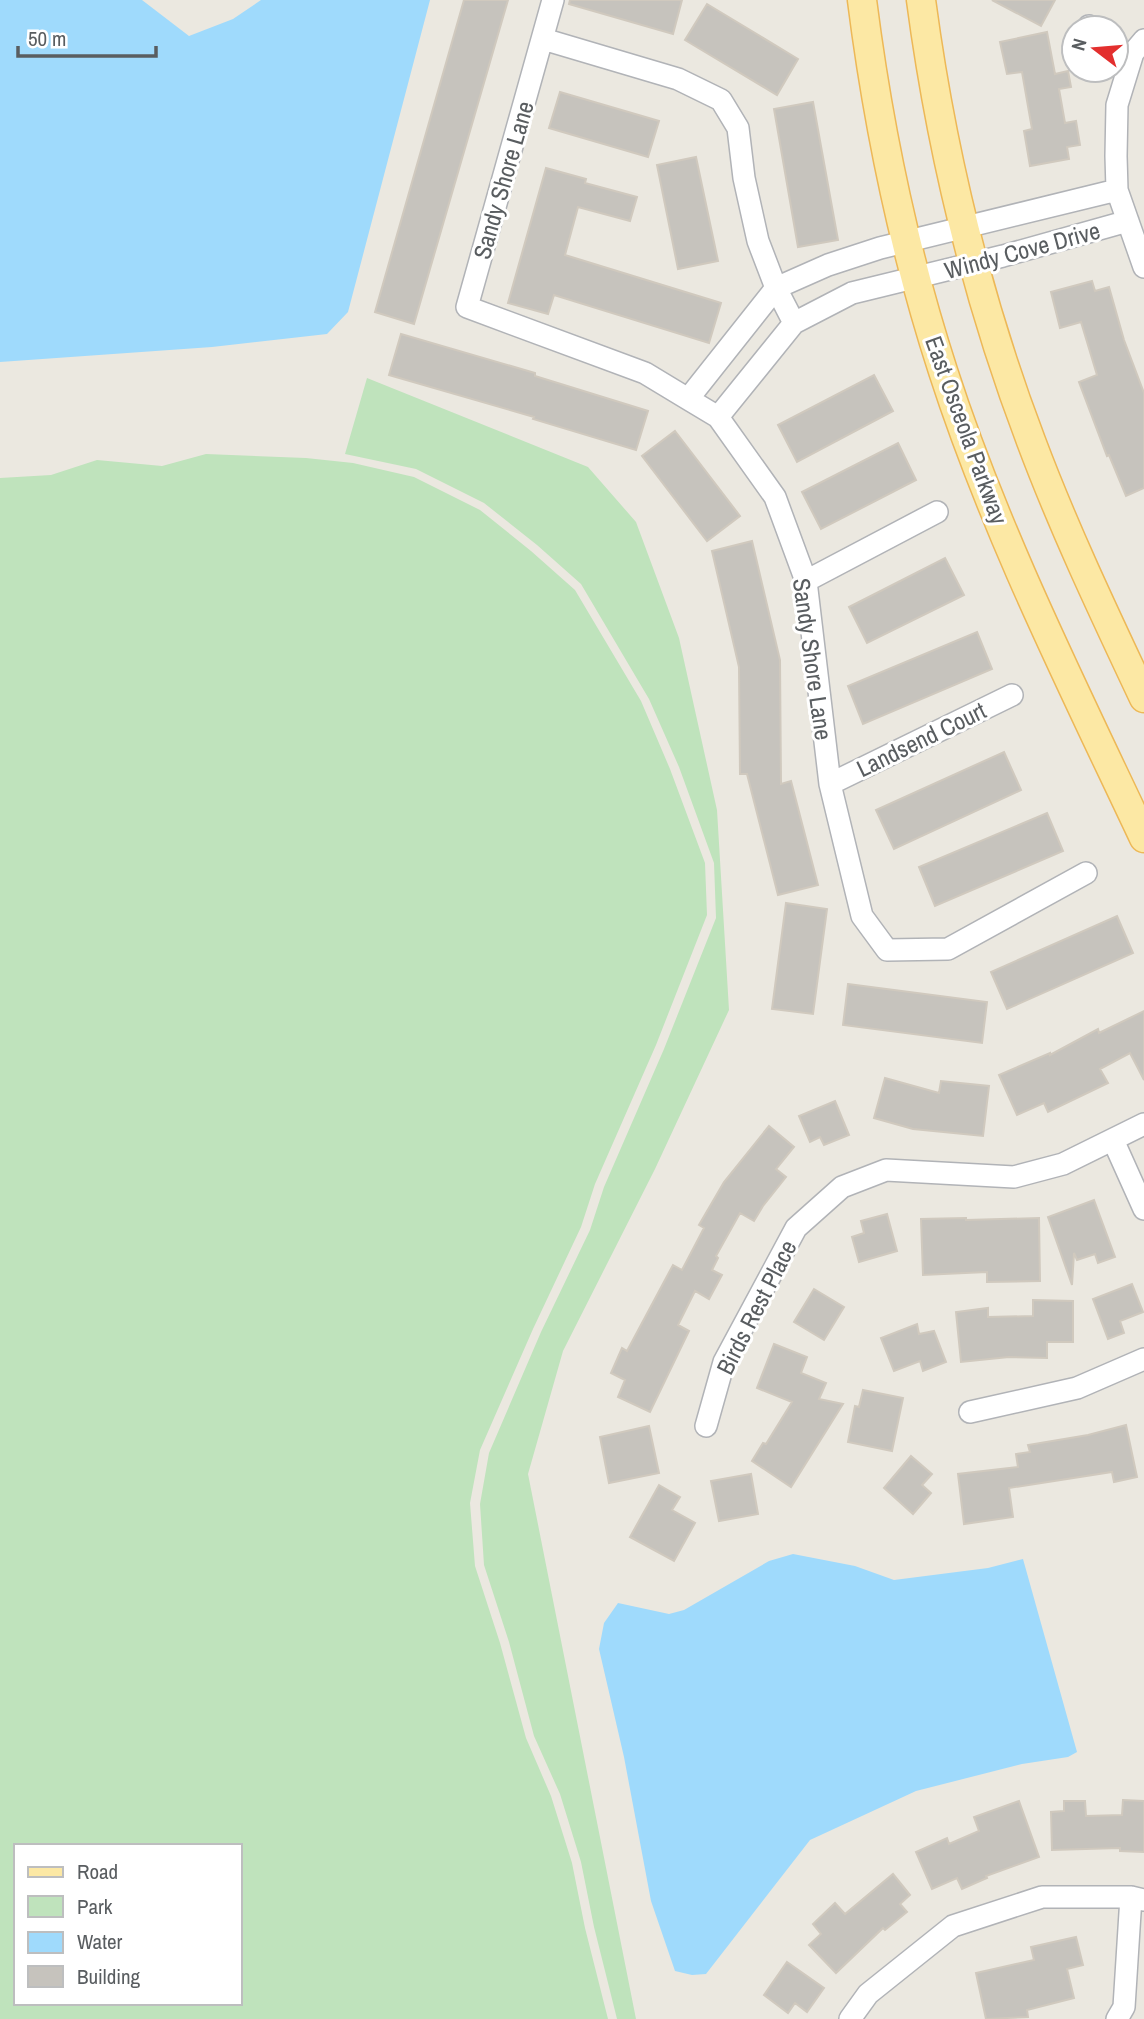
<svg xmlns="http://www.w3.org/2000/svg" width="1144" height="2019" font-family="'Archivo Narrow',sans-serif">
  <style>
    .green { fill: #bfe3bc; fill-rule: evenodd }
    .water { fill: #9fdafc }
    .building { fill: #c6c3bd; stroke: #d0c9be; stroke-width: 2 }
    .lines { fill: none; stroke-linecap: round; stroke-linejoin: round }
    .minor-casing { stroke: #b1b3b7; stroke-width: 24 }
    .major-casing { stroke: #edb857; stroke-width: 31 }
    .minor { stroke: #fff; stroke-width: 21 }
    .major { stroke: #fce8a4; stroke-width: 28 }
    .labels { text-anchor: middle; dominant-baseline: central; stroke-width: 6; stroke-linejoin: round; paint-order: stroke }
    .street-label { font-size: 24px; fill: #595d60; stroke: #fff }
  </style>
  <rect width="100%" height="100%" fill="#ebe8e0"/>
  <path class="green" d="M367,378L588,467L636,522L679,638L717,810L729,1010L655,1169L563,1351L528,1474L636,2019H617L594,1927L581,1862L560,1794L534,1736L509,1642L484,1565L480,1504L489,1453L541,1332L590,1230L604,1187L664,1049L716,918L714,863L679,767L649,699L581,584L537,545L484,503L416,469L345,454Z
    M206,454L306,458L353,463L414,477L480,510L531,551L575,590L641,701L670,769L705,863L707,915L656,1045L595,1184L581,1227L533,1329L480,1450L470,1503L475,1566L500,1643L526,1738L551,1796L572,1863L585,1928L608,2019H0V478L51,475L97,460L162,466ZM16,1846H240V2003H16Z"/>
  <path class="water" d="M0,0H142L189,36L233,19L261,0H430L348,312L327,334L212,347L0,362Z
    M793,1554L855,1566L894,1580L988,1568L1023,1559L1077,1752L1068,1757L1022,1764L916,1791L810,1840L706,1974L692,1975L675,1971L651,1901L624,1757L599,1649L604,1623L618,1603L669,1614L684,1610L769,1561Z"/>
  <path class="building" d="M464,0H508L414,324L375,312Z
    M570,0H682L673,34L569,4Z
    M992,0H1055L1041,26Z
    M707,4L798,59L777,95L685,40Z
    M1047,32L1055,74L1068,71L1071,87L1059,89L1065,123L1076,121L1080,145L1067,147L1069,159L1030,166L1024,131L1032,129L1022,72L1007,74L1000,42Z
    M560,92L659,121L648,157L549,128Z
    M813,102L838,240L798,247L774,109Z
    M696,157L718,261L678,269L657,165Z
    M546,168L586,179L585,183L637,197L630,221L578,207L565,255L721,303L709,343L554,295L548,314L508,303Z
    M1092,281L1095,291L1109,287L1124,340L1144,393V488L1126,496L1109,455L1107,456L1079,382L1097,375L1081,322L1060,328L1051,292Z
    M401,334L535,373V376L648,411L636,450L533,419L534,417L389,375Z
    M874,375L893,411L797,462L778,425Z
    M675,431L740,516L707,541L642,456Z
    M898,443L916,480L821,529L802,492Z
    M752,541L780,660L781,784L791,781L818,885L778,895L747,774H740L739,667L712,551Z
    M945,558L964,595L867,643L849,607Z
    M977,632L992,669L863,724L848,686Z
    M1004,752L1021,790L894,849L876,810Z
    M1047,813L1063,851L935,906L919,867Z
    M786,903L827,909L813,1014L772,1009Z
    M1117,916L1133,953L1007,1009L991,972Z
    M848,984L987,1002L982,1043L843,1025Z
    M1144,1011V1080L1130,1053L1100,1069L1108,1083L1048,1112L1044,1103L1017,1115L999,1075L1050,1053V1055L1098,1029L1099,1033Z
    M885,1078L939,1093L941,1081L989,1086L983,1136L913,1129L874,1118Z
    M835,1101L849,1135L824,1145L820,1137L810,1142L799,1116Z
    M769,1126L794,1147L776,1169L786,1177L763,1206L754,1221L740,1213L716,1256L718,1258L712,1270L722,1275L709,1299L695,1291L678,1325L689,1331L650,1412L618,1397L625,1380L611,1373L622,1348L627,1351L673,1265L682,1270L704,1228L699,1225L724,1182Z
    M1094,1200L1115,1257L1098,1263L1095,1254L1077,1260L1074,1253L1072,1285L1048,1217Z
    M887,1214L897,1251L859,1262L852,1237L864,1233L861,1221Z
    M966,1218V1220L1039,1218L1040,1281L987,1282V1272L923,1275L921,1219Z
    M1132,1284L1143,1312L1120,1321L1124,1333L1108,1339L1093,1299Z
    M814,1289L844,1307L824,1340L794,1322Z
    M1033,1300L1073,1301V1342H1047V1358L1009,1357L961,1362L956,1312L988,1308V1317L1033,1316Z
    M917,1324L919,1334L934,1331L946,1362L923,1371L920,1361L894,1371L881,1338Z
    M774,1344L807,1357L801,1373L826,1383L819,1399L843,1404L791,1487L752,1461L763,1443L766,1444L792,1402L757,1388Z
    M863,1390L903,1398L892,1451L848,1442L855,1406L859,1407Z
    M1126,1425L1137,1477L1114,1482L1112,1472L1009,1488L1013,1517L964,1524L958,1474L1018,1467L1016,1454L1030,1452L1028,1445L1088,1435Z
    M649,1426L659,1473L609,1483L600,1437Z
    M911,1456L932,1474L922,1485L931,1493L913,1514L884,1488Z
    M751,1474L758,1514L719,1521L711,1481Z
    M659,1485L680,1497L672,1510L695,1523L674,1561L630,1537Z
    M1123,1800L1144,1801V1852L1120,1851V1848L1052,1850L1051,1812L1064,1811V1801H1085L1086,1816L1122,1815Z
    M1019,1801L1039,1857L986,1876L987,1878L962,1889L957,1878L932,1889L916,1852L947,1838L949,1844L979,1831L974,1817Z
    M893,1874L910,1895L900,1904L907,1912L885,1930L883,1928L836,1973L809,1945L821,1934L813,1924L835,1903L845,1914Z
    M1076,1937L1083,1965L1067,1969L1074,1998L1027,2010L1028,2017L986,2019L976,1973L1034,1960L1031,1947Z
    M787,1962L824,1988L807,2012L795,2003L788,2013L764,1995Z"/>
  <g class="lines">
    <defs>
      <path id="minor" d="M553,0L467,307L645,373L688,399L718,417L775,497L806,581L830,784L862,916L887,950L948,949L1086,873
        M1089,26L1093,28
        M543,39L678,79L721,100L738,128L744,178L758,241L776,288L794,323
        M1144,40L1133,53L1117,105L1116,156L1117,190L1144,267
        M688,399L776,288L828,265L880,248L1117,190
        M718,417L794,323L852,293L1003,256L1128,221
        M806,581L937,512
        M830,784L1012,695
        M1113,1140L1144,1209
        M970,1412L1077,1388L1144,1359
        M706,1426L724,1362L796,1228L842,1187L886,1170L1014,1177L1063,1164L1144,1124
        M850,2019L868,1994L953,1926L1042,1897H1131L1144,1900
        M1117,2019L1124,2007L1131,1897"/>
      <path id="major" d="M862,0C878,126 904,251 943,371C995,532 1072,685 1144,838
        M921,0C941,150 977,299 1031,441C1064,529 1104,613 1144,698"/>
    </defs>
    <use href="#minor" class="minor-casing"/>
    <use href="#major" class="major-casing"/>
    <use href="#minor" class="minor"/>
    <use href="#major" class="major"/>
  </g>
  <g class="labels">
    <g class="street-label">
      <text transform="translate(503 180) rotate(-74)">Sandy Shore Lane</text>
      <text transform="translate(1022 250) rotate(-15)">Windy Cove Drive</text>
      <text transform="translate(967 430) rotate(70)">East Osceola Parkway</text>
      <text transform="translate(813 659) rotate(82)">Sandy Shore Lane</text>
      <text transform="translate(921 739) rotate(-26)">Landsend Court</text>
      <text transform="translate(756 1307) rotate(-63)">Birds Rest Place</text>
    </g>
  </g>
  <rect x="14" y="1844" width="228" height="161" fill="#ffffff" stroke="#bdbebf" stroke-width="2"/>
  <rect x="28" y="1867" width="35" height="10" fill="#fce8a4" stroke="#bdbebf" stroke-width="2"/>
  <text x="77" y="1879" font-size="21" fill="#595d60">Road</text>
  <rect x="28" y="1896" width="35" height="21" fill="#bfe3bc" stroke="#bdbebf" stroke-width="2"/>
  <text x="77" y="1914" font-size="21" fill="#595d60">Park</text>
  <rect x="28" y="1932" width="35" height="21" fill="#9fdafc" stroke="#bdbebf" stroke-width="2"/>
  <text x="77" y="1949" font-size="21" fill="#595d60">Water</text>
  <rect x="28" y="1966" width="35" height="21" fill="#c6c3bd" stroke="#bdbebf" stroke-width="2"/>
  <text x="77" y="1984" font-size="21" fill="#595d60">Building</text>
  <g transform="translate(1095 49) rotate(286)"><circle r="33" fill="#ffffff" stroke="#bdbebf" stroke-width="2"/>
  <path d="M0-5L12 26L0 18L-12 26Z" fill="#e32f2e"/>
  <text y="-10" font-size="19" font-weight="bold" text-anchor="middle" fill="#595d60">N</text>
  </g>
  <path d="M18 46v10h138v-10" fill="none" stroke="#595d60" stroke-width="3.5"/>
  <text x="28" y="46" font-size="21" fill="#595d60" stroke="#ffffff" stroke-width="5" paint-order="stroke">50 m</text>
</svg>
